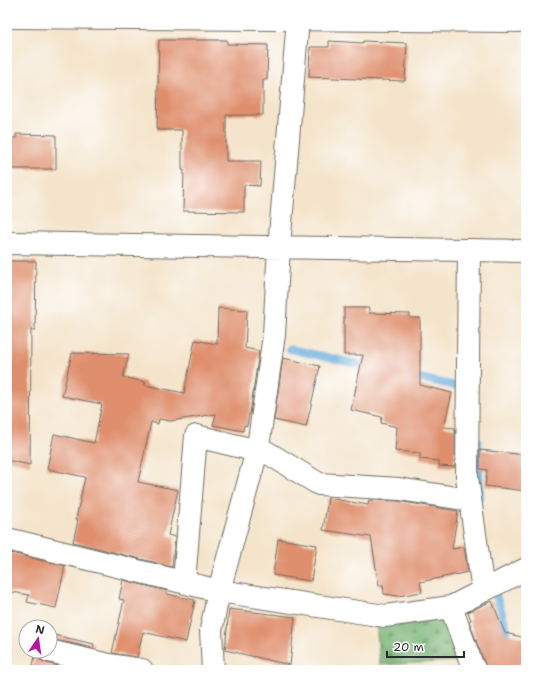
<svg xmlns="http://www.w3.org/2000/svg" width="533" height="677" font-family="'Shantell Sans',sans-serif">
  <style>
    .forest { fill: url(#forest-firs); stroke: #506e4e }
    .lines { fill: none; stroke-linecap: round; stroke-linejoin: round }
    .stream { stroke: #63a9d9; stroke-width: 8 }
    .building { fill: #df8f6d }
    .minor-casing { stroke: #716c63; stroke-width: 24 }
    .tertiary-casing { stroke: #716c63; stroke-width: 24 }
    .minor { stroke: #fff; stroke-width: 22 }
    .tertiary { stroke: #fff; stroke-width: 22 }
  </style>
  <defs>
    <pattern id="forest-firs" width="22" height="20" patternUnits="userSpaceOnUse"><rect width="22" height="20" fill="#74b070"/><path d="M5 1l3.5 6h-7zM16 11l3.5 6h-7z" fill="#5f8f5c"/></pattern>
  </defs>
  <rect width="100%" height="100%" fill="#fff"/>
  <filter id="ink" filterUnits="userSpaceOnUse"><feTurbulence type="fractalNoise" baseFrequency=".025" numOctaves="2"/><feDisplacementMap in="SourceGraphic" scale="8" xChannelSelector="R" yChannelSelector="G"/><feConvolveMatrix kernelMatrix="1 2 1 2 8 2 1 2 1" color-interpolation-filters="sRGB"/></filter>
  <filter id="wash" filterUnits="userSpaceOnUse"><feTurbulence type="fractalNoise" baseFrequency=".012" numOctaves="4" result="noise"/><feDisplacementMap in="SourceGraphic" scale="16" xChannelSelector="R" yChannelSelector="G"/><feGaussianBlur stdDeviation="0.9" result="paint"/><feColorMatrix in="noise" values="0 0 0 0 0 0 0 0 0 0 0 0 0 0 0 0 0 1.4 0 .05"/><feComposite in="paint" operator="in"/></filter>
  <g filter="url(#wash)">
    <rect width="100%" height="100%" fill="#f4e4cb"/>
    <path class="forest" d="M445,618L460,661L380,665L376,624H408Z"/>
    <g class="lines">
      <path class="stream" d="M290,349L371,367
        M410,376L456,386
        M478,441L480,496
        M496,595L507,629L504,642"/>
    </g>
    <g id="blocks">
      <path class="building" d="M159,40H227V44L268,45L267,80H263V115H226V161H261L260,186L244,185V212L183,211L184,170H182V130H157Z
        M329,41L363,43V41L407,43L405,81L309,77L310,47H329Z
        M16,134L56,135V169H7V138H16Z
        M7,261H36L35,330H31L30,465L7,460Z
        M218,308L247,310L245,348L259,351L250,414H249L247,426L244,425L243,431L213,425L216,414L170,421L159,419L158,424L151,422L138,482L178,490L168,535L175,537L172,567L73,542L78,520L76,519L85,477L47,469L54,434L94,443L102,404L62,396L72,353L129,354L123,377L145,382V385L184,393L195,340L217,344Z
        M344,308H369V313L410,314V318H420V385L452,393L444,427L455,428V467L439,466V461L420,459V453L395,451L397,427L381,423L382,417L351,410L363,355H344Z
        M283,358L320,366L306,427L274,420Z
        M480,450L526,455V491L485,486L487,470L480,469Z
        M328,498L368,505L369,500L398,501L458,511L452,549L464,547L468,572L420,582L422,592L398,596L384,594L383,585L379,586L371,537L323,530Z
        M278,539L317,545L311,581L273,575Z
        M7,552L65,566L56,608L27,602L29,595L7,591Z
        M123,580L167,591V594L195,600L186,642L143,632L137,657L112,653L124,600L119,599Z
        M492,601L505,633L526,638V670H487L469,621L471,620L468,612Z
        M229,609L295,617L290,665L225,650Z
        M50,634L94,644L93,648L50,639Z
        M36,651H37V655L40,660L46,663L75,670H32Z"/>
    </g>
  </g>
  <g filter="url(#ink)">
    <use href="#blocks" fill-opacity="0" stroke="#716c63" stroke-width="1"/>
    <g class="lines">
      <defs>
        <path id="minor" d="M7,243L526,251
          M469,250L467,477L483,591
          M258,447L319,484L399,489L470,500
          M7,539L219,591L385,616L451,607L526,569
          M184,582L196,436L258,451
          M451,607L472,665L475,670
          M49,651L109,665L142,670
          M213,670L211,630L219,591L258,447L274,335L279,247L298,19"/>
        <path id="tertiary" d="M7,17L526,21"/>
      </defs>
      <use href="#minor" class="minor-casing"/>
      <use href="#tertiary" class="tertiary-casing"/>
      <use href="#minor" class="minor"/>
      <use href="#tertiary" class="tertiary"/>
    </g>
  </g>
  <rect width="533" height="677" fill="none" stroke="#fff" stroke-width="24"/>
  <g transform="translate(38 639) rotate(13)"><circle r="19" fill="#ffffff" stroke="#aaaaaa"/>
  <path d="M0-3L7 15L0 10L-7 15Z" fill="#b5179e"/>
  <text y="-6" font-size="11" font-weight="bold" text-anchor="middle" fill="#2b2b2b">N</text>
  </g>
  <path d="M387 651v6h77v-6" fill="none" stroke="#2b2b2b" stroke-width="2"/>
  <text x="393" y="651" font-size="12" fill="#2b2b2b" stroke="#ffffff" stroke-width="3" paint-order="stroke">20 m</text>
</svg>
